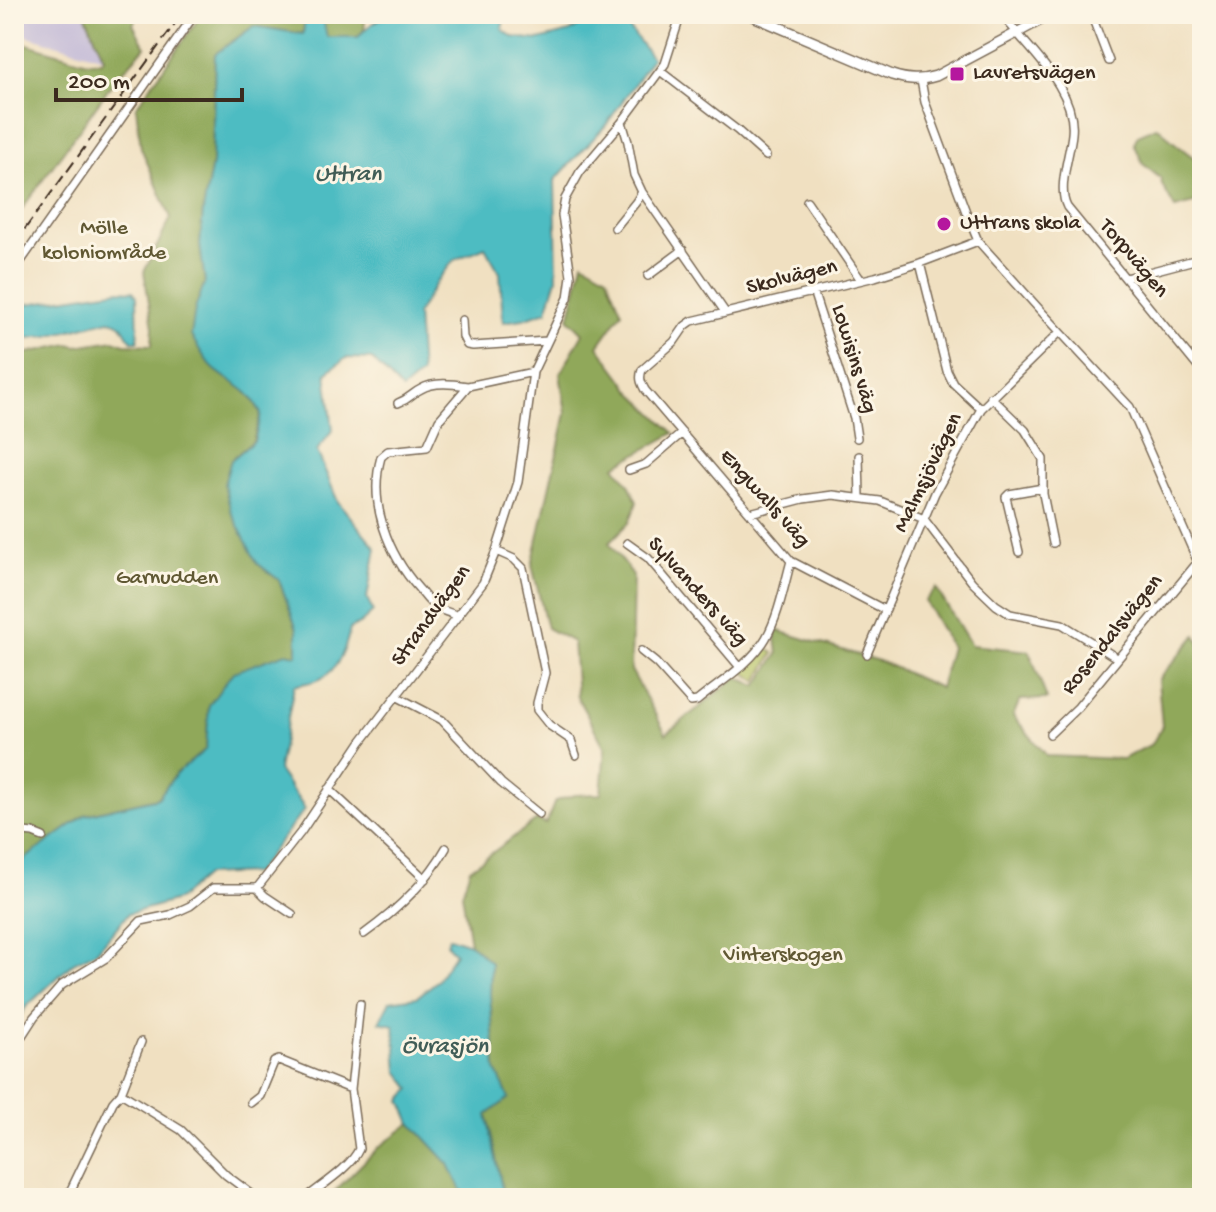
<svg xmlns="http://www.w3.org/2000/svg" width="1216" height="1212" font-family="'Gochi Hand',sans-serif">
  <style>
    .industrial { fill: #c8bfd8 }
    .green { fill: #b5c264; stroke: #787641; stroke-width: 2 }
    .forest { fill: #90a85a; stroke: #66693c; stroke-width: 2 }
    .water { fill: #4dbcc2; stroke: #447370; stroke-width: 2 }
    .lines { fill: none; stroke-linecap: round; stroke-linejoin: round }
    .minor-casing { stroke: #7a6a57; stroke-width: 10 }
    .tertiary-casing { stroke: #7a6a57; stroke-width: 12 }
    .minor { stroke: #fff; stroke-width: 7 }
    .tertiary { stroke: #fff; stroke-width: 9 }
    .rail { stroke: #3b2a1e; stroke-width: 2; stroke-dasharray: 12 6; stroke-linecap: butt }
    .poi-dot { fill: #b5179e; stroke: #fcf5e5; stroke-width: 3 }
    .labels { text-anchor: middle; dominant-baseline: central; stroke-width: 6; stroke-linejoin: round; paint-order: stroke }
    .poi-label { font-size: 22px; fill: #3b2a1e; stroke: #fcf5e5; text-anchor: start }
    .park-label { font-size: 22px; fill: #605833; stroke: #fcf5e5 }
    .street-label { font-size: 22px; fill: #3b2a1e; stroke: #fcf5e5 }
    .water-label { font-size: 24px; font-style: italic; fill: #415d57; stroke: #fcf5e5 }
  </style>
  <rect width="100%" height="100%" fill="#fcf5e5"/>
  <filter id="ink" filterUnits="userSpaceOnUse"><feTurbulence type="fractalNoise" baseFrequency=".0125" numOctaves="2"/><feDisplacementMap in="SourceGraphic" scale="16" xChannelSelector="R" yChannelSelector="G"/><feConvolveMatrix kernelMatrix="1 2 1 2 8 2 1 2 1" color-interpolation-filters="sRGB"/></filter>
  <filter id="wash" filterUnits="userSpaceOnUse"><feTurbulence type="fractalNoise" baseFrequency=".006" numOctaves="4" result="noise"/><feDisplacementMap in="SourceGraphic" scale="32" xChannelSelector="R" yChannelSelector="G"/><feGaussianBlur stdDeviation="1.8" result="paint"/><feColorMatrix in="noise" values="0 0 0 0 0 0 0 0 0 0 0 0 0 0 0 0 0 1.4 0 .05"/><feComposite in="paint" operator="in"/></filter>
  <g filter="url(#wash)">
    <rect width="100%" height="100%" fill="#f0e0c1"/>
    <path class="industrial" d="M14,14H85L104,58L14,32Z"/>
    <path class="green" d="M762,645L774,653L757,681L744,672Z"/>
    <path class="forest" d="M85,14H135L137,18L133,24L145,47L115,80L14,220V40L87,62L102,61L104,58Z
      M202,14H311L305,18L303,34L254,26L215,54L212,164L203,211L200,245L205,282L195,309L212,367C234,382 250,389 261,414L253,441L231,460L257,563L279,580L297,629V656L209,705L206,749L176,774L158,798L85,815L14,867V356L69,344L77,346L114,340L124,344L152,345L153,327L144,272L171,218L141,148L136,107Z
      M322,14H366L364,30L358,37H326Z
      M1156,127L1161,129L1171,140L1194,158L1202,168V201L1175,208L1162,185L1161,179L1143,164L1134,143L1138,135Z
      M583,262L607,276L622,312L598,346L632,392L674,433L615,466L630,486L637,502L629,523L609,543L633,575L631,670L666,734L737,677L757,686L778,654L775,630L882,662L940,688L951,647L925,601L936,588L971,645L1029,651L1047,699L1020,700L1013,716L1047,756L1123,759L1152,744L1162,726L1158,680L1196,635L1202,646V1198H504L487,1115L508,1098L496,1070L490,995L491,963L470,944L462,893L470,869L537,820L546,824L555,801L575,795L601,794L605,748L577,697L573,642L547,628L532,565L566,413L560,374L583,333L569,319Z
      M411,1123L449,1164L460,1188L470,1198H328L378,1148Z"/>
    <path class="water" d="M311,14H322L327,37H358C369,24 386,12 403,15L404,14H505L502,29L513,37L539,40L570,32L585,22L626,24L652,58L606,125L555,180L557,278L547,311L523,319L503,322L500,273L485,247L454,260L437,281L417,314L421,374L402,390L372,359L346,358L326,373L333,430L317,451L338,502L376,548L367,598L373,612L361,623L350,629C346,647 339,670 320,679C313,683 302,683 294,686L278,770L305,809L255,873L206,875L177,900L128,914L97,951L73,963L26,1007L14,1026V867L85,815L158,798L176,774L206,749L209,705L233,672L286,653L297,655V629L279,580L257,563L231,512L224,484L231,460L254,441L261,414C248,385 235,387 214,369C205,361 198,346 191,336L195,309L205,282L200,245L203,211L212,164L215,54L254,26L303,34L305,18Z
      M120,290L133,291L137,296L138,341H132C121,330 127,323 109,320L48,336L18,339L14,337V306Z
      M449,937L470,944L491,963L490,995L496,1070L509,1098L487,1115L504,1198H470L460,1188L449,1164L411,1123L401,1100L411,1089L398,1071L394,1025L379,1022L390,1001L417,997L437,981L455,953L447,945Z"/>
  </g>
  <g filter="url(#ink)">
    <g class="lines">
      <defs>
        <path id="minor" d="M1000,14C1010,23 1016,32 1025,42C1046,66 1076,99 1072,134C1070,155 1057,188 1067,207L1202,372
          M1091,14L1109,61
          M660,71L737,130L766,156
          M921,80L925,102L966,212L978,241L1040,310L1130,407L1197,560L1202,567
          M622,122L628,142L634,175L642,192L725,312
          M807,201L861,280
          M615,228L636,202L642,192
          M920,263L947,371L953,383L981,409
          M14,271L195,14
          M648,276L683,250
          M1126,278L1202,258
          M813,291L854,418L857,438
          M462,320L463,337L467,345L473,346L547,341
          M991,397L1025,430L1043,459V494L1053,543
          M398,403C410,399 412,393 421,389C434,381 454,384 468,386
          M859,456L860,497
          M629,470L646,464L682,433
          M750,513L803,499L833,495L880,501L924,519L972,582L996,605L1010,614L1062,624L1117,658
          M627,543L648,558L739,666
          M496,551L514,559L523,568L545,673L537,703V710L549,725L571,740L576,755
          M1019,552L1006,497L1009,494L1043,488
          M885,610L791,561L645,390C641,383 639,378 642,370L674,342L685,326L692,321L875,277L920,263L978,241
          M459,616C451,613 442,611 436,607C429,603 424,595 419,589C388,554 368,504 381,457L388,451L427,447L439,420L468,386L533,372
          M641,651L656,663L691,702L697,701C720,682 751,664 766,638C779,615 784,586 791,561
          M867,654L935,493L981,409L1060,332
          M396,696L442,720L501,783L539,814
          M1050,734L1078,707L1202,557
          M329,789L425,879
          M14,831L33,833L43,837
          M257,888L265,896L292,914
          M364,934C396,911 427,882 446,848
          M14,1048L34,1017L62,985L106,958L141,921L170,915L190,906L213,888H257L301,832L361,742L483,583L496,551L518,482L533,372L568,298L571,276L562,215L565,199L580,172L622,122L665,64L681,14
          M121,1093L181,1130L226,1175L257,1198
          M251,1103L260,1096L274,1062L279,1060L351,1089
          M14,1196L16,1198
          M67,1198L113,1102L121,1093L141,1042
          M306,1198C322,1185 351,1167 359,1149L351,1089L360,1004"/>
        <path id="tertiary" d="M748,14L892,75C908,80 920,81 936,76L1052,14"/>
      </defs>
      <use href="#minor" class="minor-casing"/>
      <use href="#tertiary" class="tertiary-casing"/>
      <use href="#minor" class="minor"/>
      <use href="#tertiary" class="tertiary"/>
      <path class="rail" d="M14,244L182,14"/>
    </g>
  </g>
  <g class="poi-dot">
    <rect x="949" y="66" width="16" height="16" rx="4"/>
    <circle cx="944" cy="224" r="8"/>
  </g>
  <g class="labels">
    <g class="poi-label">
      <text x="973" y="74">Lavretsvägen</text>
      <text x="960" y="224">Uttrans skola</text>
    </g>
    <g class="park-label">
      <text x="104" y="229">Mölle<tspan x="104" dy="25">koloniområde</tspan></text>
      <text x="167" y="579">Garnudden</text>
      <text x="783" y="956">Vinterskogen</text>
    </g>
    <g class="street-label">
      <text transform="translate(1133 259) rotate(50)">Torpvägen</text>
      <text transform="translate(792 278) rotate(-14)">Skolvägen</text>
      <text transform="translate(853 359) rotate(73)">Lowisins väg</text>
      <text transform="translate(929 473) rotate(-64)">Malmsjövägen</text>
      <text transform="translate(764 499) rotate(48)">Engwalls väg</text>
      <text transform="translate(697 592) rotate(48)">Sylvanders väg</text>
      <text transform="translate(432 616) rotate(-54)">Strandvägen</text>
      <text transform="translate(1113 635) rotate(-51)">Rosendalsvägen</text>
    </g>
    <g class="water-label">
      <text x="348" y="175">Uttran</text>
      <text x="445" y="1047">Övrasjön</text>
    </g>
  </g>
  <rect width="1216" height="1212" fill="none" stroke="#fcf5e5" stroke-width="48"/>
  <path d="M56 88v12h186v-12" fill="none" stroke="#3b2a1e" stroke-width="4"/>
  <text x="68" y="88" font-size="24" fill="#3b2a1e" stroke="#fcf5e5" stroke-width="6" paint-order="stroke">200 m</text>
</svg>
